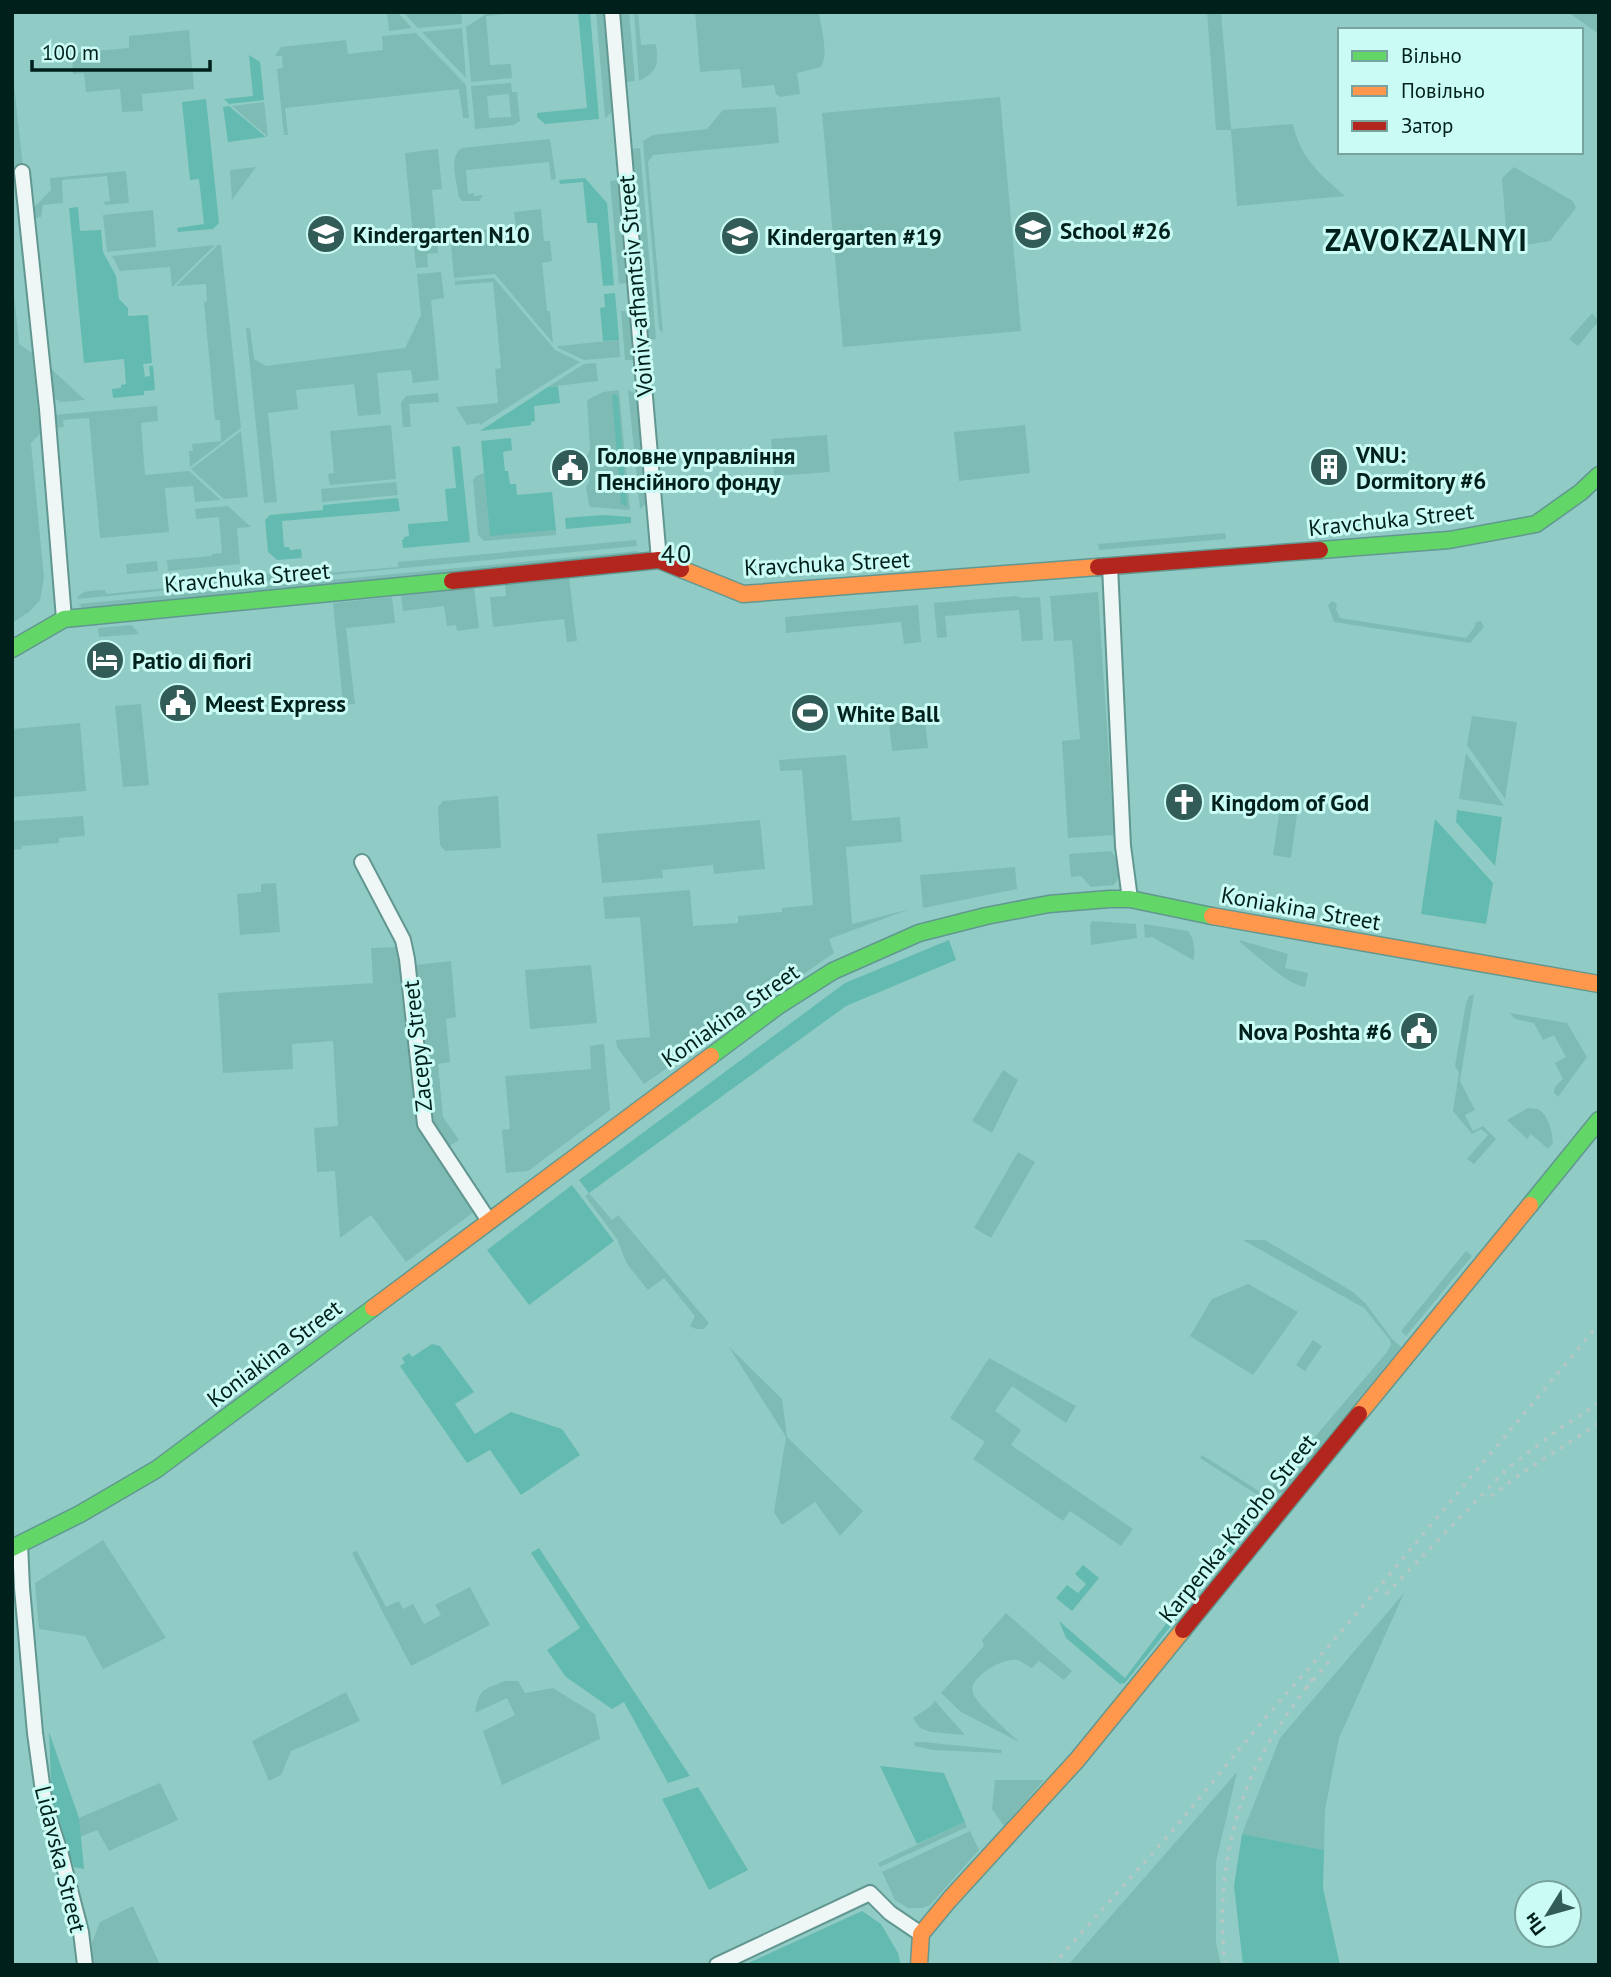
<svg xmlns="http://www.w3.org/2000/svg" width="1611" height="1977" font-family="'PT Sans',sans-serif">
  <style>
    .green { fill: #7ebbb4; fill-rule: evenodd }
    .forest { fill: #63bab1 }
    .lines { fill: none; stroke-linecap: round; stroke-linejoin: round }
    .street-casing { stroke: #629791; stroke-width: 18 }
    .fast-casing { stroke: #629791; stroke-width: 19 }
    .slow-casing { stroke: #629791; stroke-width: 19 }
    .jam-casing { stroke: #629791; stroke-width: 19 }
    .street { stroke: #eef7f6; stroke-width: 14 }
    .fast { stroke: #63d668; stroke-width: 16 }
    .slow { stroke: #ff974d; stroke-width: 16 }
    .jam { stroke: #b3261e; stroke-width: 16 }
    .rail { stroke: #b5c7c5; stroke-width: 3.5; stroke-dasharray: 3.5 7; stroke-linecap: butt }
    .labels { text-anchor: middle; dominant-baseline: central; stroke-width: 6; stroke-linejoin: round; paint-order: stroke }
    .poi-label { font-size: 23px; font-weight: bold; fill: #00201c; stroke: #cafbf4; text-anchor: start }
    .street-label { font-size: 23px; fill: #00201c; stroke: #cafbf4 }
    .quarter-label { font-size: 26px; letter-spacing: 2px; fill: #00201c; stroke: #cafbf4 }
    .district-label { font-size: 30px; font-weight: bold; letter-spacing: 2px; fill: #00201c; stroke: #cafbf4 }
  </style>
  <rect width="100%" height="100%" fill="#90ccc5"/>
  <path class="green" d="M387,12H397L412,28L389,31Z
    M403,12H461L462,24L418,28Z
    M489,12H527L486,16L490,65L511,64L512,78L471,82L466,27Z
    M596,12H603L611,101L612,112L605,118Z
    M619,12H629L635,81L625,82Z
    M634,12H638L641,45L656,44C658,65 659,70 639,81Z
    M695,12H819C821,29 829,53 821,67L797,73L800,94L780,97L776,94L774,85L742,88L740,69L700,72Z
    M1207,12H1221L1231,129L1293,124C1300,158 1320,174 1345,196L1237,206L1231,130H1216Z
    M1568,12H1599V34Z
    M462,28L466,78L422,32Z
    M189,30L194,89L142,94L143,111L122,112L120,89L86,92L84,73L73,74L72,53L129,48V36Z
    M416,33L466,85L469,118H463L459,89L285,108L288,135H284L277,69L283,68L282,56H275L281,47L346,40L348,54L383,50L382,36Z
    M12,66L23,167L12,168Z
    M511,83L512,92H517L520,121L514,125L475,129L471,86ZM509,94L511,117L489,118L487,96Z
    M1000,97L1021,331L843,347L822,113Z
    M264,102L268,137L232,106Z
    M776,107L779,143L653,155L648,162L663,333L659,329L643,141L653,135L707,129L723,110Z
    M550,139L556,179L551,180L549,162L466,170L468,194L474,193V196L483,195L479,201H462L459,197C457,183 448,156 462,148Z
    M640,148L656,339L646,340L630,149Z
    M438,149L442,189L432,190L438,253L427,254L428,267L416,268L405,153Z
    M256,167L232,200L230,170Z
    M1514,167L1573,201L1576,208L1550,241L1525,245L1506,229L1502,178Z
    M126,171L129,203L105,205L104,202L110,201L107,176L62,180L63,203L43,205L41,217L34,218L33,208L51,190L50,178Z
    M616,180L618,182L626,283L619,284L610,181Z
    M541,209L544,241H550L552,261L542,263L547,311H550L553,343L495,274L454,278L450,233L516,227L514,212Z
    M153,210L156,247L107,252L103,215Z
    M215,245L172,287L170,267L120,271L112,256Z
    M218,245H221L241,428L190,467L189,451H193L192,444L221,441L220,420H215L204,302L207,301L206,284L176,286Z
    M12,272L19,344L32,353L40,434L31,443L44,578L40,600L29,612L12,623Z
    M441,272L444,298L431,300L439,380L413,383L411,370L377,373L381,414L358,416L354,384L296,390L298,409L268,413L277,502L264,503L246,328H250L254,359L266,366L405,348L421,315L417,274Z
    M494,278L555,350L580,362L480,425L479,423L467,425L456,407L498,403L495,369L501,368L493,282L455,285V281Z
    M621,311H629L633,360H625Z
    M1592,313L1599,321L1578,346L1569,339Z
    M619,340L620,357L584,360L558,348V346Z
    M596,363L598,381L548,387L584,364Z
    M49,367L85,400L61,402L51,396Z
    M619,390L630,510L591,507L589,505L586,487L589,481L587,457L590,449L587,400L603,392Z
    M628,390L634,393L639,400L648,502L640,509Z
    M438,393L439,402L409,404L411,427H403L401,403L406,396Z
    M157,406L158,421L141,423L145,475L189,471L221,500L195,502L193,486L165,488L169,532L100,538L89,418L63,420L64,427L54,428L53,415Z
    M391,425L396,479L330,485L328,474L334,473L330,431Z
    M1025,425L1030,473L959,481L954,432Z
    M241,431L248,497L224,499L191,469Z
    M827,435L830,472L774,476L771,439Z
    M484,473L490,535L556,530V535L484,541L478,535L473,480L476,476Z
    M396,482L398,495L322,502L321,489Z
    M228,506L251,527L237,528L240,564L168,571L167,560L212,556V554L222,553L219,517L196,519L195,509Z
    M1225,533L1226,539L1099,550L1098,544Z
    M636,540L637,546L77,599C81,589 95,591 105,590L106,594L196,585V581L326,568L327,573L398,567V562Z
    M637,551V556L82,608L78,604Z
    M157,561L158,571L127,574L126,564Z
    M569,577L577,641L567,642L564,619L493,627L490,597L506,596L505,584Z
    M474,587L479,628L457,631L456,625L447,626L444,606L403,611L401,595Z
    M1098,592L1114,835L1068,838L1062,741L1080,739L1072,640L1054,641L1050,596Z
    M1016,596L1022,598L1040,597L1043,640L1022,641L1019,610L945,616L947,637L937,638L934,603Z
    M392,597L395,623L346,628L355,704H343L333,603Z
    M1332,601L1337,604L1336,609L1340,618L1466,638L1474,628L1476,622L1481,621L1484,627L1470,643L1334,622L1328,605Z
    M918,605L921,642L904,644L901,622L786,633L785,617Z
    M132,625L139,634L99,637L98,628Z
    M141,704L149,785L123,787L115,706Z
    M1472,716L1517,722L1505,799L1467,745Z
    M925,720L928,748L892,751L889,724Z
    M80,723L86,791L12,797V729Z
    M1466,753L1504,806L1459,799Z
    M846,755L852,821L900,817L902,842L846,847L852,924L910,909L829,939L834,953L644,1084L617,1047L616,1040L650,1037L640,917L605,919L603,897L690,890L693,926L738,923V916L782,912V908L813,905L802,770L780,771L779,760Z
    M498,796L501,848L445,851L440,845L438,807L443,801Z
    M1288,806L1298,807L1291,858L1273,855L1279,815Z
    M83,816L85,836L59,838V843L22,846V849L12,850V821Z
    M760,820L765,869L714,874L713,865L662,870L663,878L602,883L597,834Z
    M1111,851C1120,862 1123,872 1114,885L1091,887L1081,876L1071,877L1069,854Z
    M1015,867L1017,889L923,908L920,875Z
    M276,883L280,932L240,935L237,894L261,892V884Z
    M1092,921L1136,924L1137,938L1091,945L1090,925Z
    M1144,924L1188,931C1194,938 1196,952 1193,960L1152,937L1145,938Z
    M1239,940L1288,954L1285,968L1308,973L1305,987C1285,983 1259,957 1242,944Z
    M396,947L400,960L418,1127L474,1212L406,1262L371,1215L340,1238L335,1171L317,1172L314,1128L338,1126L333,1041L292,1044L293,1069L223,1073L218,993L373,983L371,948Z
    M451,961L456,1017L446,1019L450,1062L438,1064L443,1117L459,1140L448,1147L431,1122L415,965Z
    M591,965L597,1023L530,1029L525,970Z
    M1474,994L1460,1081L1475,1110L1465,1115L1473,1131L1483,1126L1496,1139L1474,1164L1467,1159L1488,1135L1481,1129L1472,1134L1453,1111L1459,1073L1455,1066L1466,1003L1469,996Z
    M1510,1013L1567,1023L1587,1057L1558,1097L1554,1093L1555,1087L1563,1079L1555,1063L1566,1057L1554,1035L1543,1040L1534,1023L1515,1019Z
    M604,1044L610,1110L528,1171L506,1173L502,1130L510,1129L505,1076L591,1069L590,1046Z
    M1003,1070L1018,1080L992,1133L972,1121Z
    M1528,1108L1538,1109C1549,1116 1552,1131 1553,1143L1548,1149L1531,1134L1527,1139L1507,1120Z
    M1018,1152L1035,1162L991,1238L974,1228Z
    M589,1193L612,1220L618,1215L709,1323L704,1329H696L690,1326L695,1316L664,1278L648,1290L627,1264L617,1239L585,1196Z
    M1243,1240H1265L1353,1292L1366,1304L1392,1339L1401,1347L1282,1493L1268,1492L1387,1352L1391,1345L1390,1340L1364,1308Z
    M1466,1251L1472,1256L1406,1336L1401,1331Z
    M1248,1284L1298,1312L1253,1375L1190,1336L1212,1299Z
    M1313,1340L1322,1346L1305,1371L1296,1365Z
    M729,1347L782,1399L787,1437L863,1511L840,1536L815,1502L782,1525L774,1512L786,1437Z
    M989,1358L1076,1406L1066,1423L1012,1386L995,1411L1021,1430L1011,1445L1133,1529L1121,1546L1070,1511L1063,1521L973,1459L985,1442L950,1418Z
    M1202,1455L1273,1500L1270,1503L1200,1458Z
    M103,1540L166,1638L103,1669L85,1636L39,1629L35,1583Z
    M357,1551L386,1607L399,1601L403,1609L413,1604L424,1624L441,1615L435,1605L470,1587L490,1625L411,1666L352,1553Z
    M1404,1593L1339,1738L1325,1810L1324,1850L1242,1834L1280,1738Z
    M1006,1613L1072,1671L1064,1680L1039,1661L1032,1668C1027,1666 1022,1661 1017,1660C1003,1657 967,1678 973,1693C978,1706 1008,1731 1019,1742L961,1712L941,1693L984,1646L982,1640Z
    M505,1681H518L525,1693L553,1688L595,1714L600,1739L502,1785L483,1731L515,1715L507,1698L475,1713C479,1688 483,1690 505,1681Z
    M346,1692L360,1721L291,1751L281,1775L269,1781L252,1741Z
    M935,1701L965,1735L931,1732L920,1728L913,1718L931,1706Z
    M915,1742H923L1002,1750L1001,1753L932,1750L915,1746L914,1744Z
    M1237,1772L1216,1862V1943L1221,1965H1068Z
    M995,1780H1044L1004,1826L992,1809Z
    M160,1783L178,1820L109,1851L97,1830L80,1837L79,1818Z
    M965,1822L967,1827L880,1867L878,1863Z
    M970,1831L979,1850L930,1905L922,1908H908L895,1900L882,1872Z
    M133,1906L160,1965H94L91,1945L100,1922Z"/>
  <path class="forest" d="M578,12H590L599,119L545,124L537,117V113L587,108Z
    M249,55L260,62L264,100L229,104L224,99L253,96Z
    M206,99L219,223L213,229L178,232L177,228L204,224L199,179L190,180L182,102Z
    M229,106L266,137L228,142L223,107Z
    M585,178L607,203L614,285L603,286L597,223H587L583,182L560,184L559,180Z
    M78,207L80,231L101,230L103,252L116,276L119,299L128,308V316L148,315L152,363L143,364L145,377L150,376L149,366H153L155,390L144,391V395L113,398L112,389L121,388V385L126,384L124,359L84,363L69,208Z
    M615,293L619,340L603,341L600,308L605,307L604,294Z
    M558,386L560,403L534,406L535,421L531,422V425L480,431L548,387Z
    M616,394L618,396L627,505L624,506L621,503L612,396Z
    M511,438L512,450L503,452L505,471H508L510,484H516L517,495L552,492L556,530L490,536L481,441Z
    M460,446L470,542L403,548L402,540L404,539V537L409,536L408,524L448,521L445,489L456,488L452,447Z
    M398,498L400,511L282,521L284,547H289L290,550L301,549L302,558L277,560L268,552L265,520L270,515L323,510V505Z
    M603,515L631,517V523L566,529L565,518Z
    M1457,810L1502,817L1495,866L1456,822Z
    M1435,819L1493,883L1486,924L1421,914Z
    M949,940L956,960L846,1006L589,1193L579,1180L845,983Z
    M572,1185L614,1241L529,1305L487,1250Z
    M432,1344L440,1346L474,1392L455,1404L475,1434L511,1412L562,1429L580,1455L521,1495L490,1450L467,1463L400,1366L405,1363L402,1358L409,1353L412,1357Z
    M1250,1511L1255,1522L1214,1574L1207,1569Z
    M539,1548L690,1776L668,1783L624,1702L612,1709L566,1677L547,1650L580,1628L531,1553Z
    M1083,1565L1099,1578L1072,1611L1056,1598L1067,1585L1078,1593L1086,1584L1075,1574Z
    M1202,1576L1207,1581L1125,1683L1120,1684L1066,1638L1059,1621L1125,1678Z
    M49,1732L79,1818L84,1869L74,1867L52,1805Z
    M880,1766L944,1773L965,1822L917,1844Z
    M698,1787L748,1870L709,1890L662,1799Z
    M1242,1834L1324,1850L1323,1888L1340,1965H1243L1234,1886Z
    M862,1911L881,1924L898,1953L901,1965H744Z"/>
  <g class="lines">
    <defs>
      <path id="street" d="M612,12L659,560
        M22,172L47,409L64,619
        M1110,566L1123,846L1130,899
        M362,862L403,940L407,959L425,1124L489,1221
        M20,1544L22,1588L35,1733L45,1806L61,1855L81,1932L85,1965
        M717,1965L870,1893L890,1913L921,1934"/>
      <path id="fast" d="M1320,550L1449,540L1536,524L1581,492L1599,475
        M12,649L64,619L452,581
        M711,1056L778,1006L833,971L919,933L986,916L1049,904L1109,899H1130L1212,916
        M1530,1205L1599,1120
        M12,1548L80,1514L157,1469L373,1308"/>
      <path id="slow" d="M681,569L743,594L1098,567
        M1212,916L1599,984
        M373,1308L711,1056
        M1359,1414L1530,1205
        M919,1965L921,1934L950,1899L1077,1760L1183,1630"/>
      <path id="jam" d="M1098,567L1320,550
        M452,581L659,560L681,569
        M1183,1630L1359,1414"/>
    </defs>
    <use href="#street" class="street-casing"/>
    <use href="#fast" class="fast-casing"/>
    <use href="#slow" class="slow-casing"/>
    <use href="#jam" class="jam-casing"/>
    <use href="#street" class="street"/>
    <use href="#fast" class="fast"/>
    <use href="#slow" class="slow"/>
    <use href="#jam" class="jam"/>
    <path class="rail" d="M1491,1496L1522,1473L1599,1423
      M1386,1594L1508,1468L1559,1429L1599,1403
      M1306,1688L1332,1658
      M1053,1965L1174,1829L1266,1717L1353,1618L1599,1324
      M1225,1965C1216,1887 1230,1809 1269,1742C1282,1720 1298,1700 1312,1679"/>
  </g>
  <defs>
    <symbol id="school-disc" viewBox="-11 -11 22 22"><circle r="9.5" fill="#325c57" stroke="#cafbf4"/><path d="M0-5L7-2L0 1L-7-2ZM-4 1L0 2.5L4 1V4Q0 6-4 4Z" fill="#fff"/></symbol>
    <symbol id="building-disc" viewBox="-11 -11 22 22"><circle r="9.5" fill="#325c57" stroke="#cafbf4"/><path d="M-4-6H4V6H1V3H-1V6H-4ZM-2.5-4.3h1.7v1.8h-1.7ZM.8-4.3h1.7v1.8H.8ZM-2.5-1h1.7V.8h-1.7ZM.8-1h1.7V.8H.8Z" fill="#fff"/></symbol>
    <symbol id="civic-disc" viewBox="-11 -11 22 22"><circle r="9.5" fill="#325c57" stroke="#cafbf4"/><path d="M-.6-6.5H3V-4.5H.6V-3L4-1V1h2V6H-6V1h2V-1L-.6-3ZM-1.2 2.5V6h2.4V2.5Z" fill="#fff"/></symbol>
    <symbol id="hotel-disc" viewBox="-11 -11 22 22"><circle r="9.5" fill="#325c57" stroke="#cafbf4"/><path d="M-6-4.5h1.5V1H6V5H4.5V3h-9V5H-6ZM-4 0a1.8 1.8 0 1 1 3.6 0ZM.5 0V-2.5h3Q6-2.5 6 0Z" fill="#fff"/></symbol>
    <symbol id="stadium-disc" viewBox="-11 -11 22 22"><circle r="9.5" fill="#325c57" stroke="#cafbf4"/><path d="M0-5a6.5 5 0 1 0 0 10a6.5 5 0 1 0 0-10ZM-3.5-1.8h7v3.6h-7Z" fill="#fff"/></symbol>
    <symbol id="church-disc" viewBox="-11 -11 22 22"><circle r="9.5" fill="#325c57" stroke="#cafbf4"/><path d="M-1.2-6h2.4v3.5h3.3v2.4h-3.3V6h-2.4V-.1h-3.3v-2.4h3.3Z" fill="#fff"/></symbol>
  </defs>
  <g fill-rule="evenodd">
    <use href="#school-disc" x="1011" y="208" width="44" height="44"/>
    <use href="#school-disc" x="304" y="212" width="44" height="44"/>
    <use href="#school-disc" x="718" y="214" width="44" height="44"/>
    <use href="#building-disc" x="1307" y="445" width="44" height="44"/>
    <use href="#civic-disc" x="548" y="446" width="44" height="44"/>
    <use href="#hotel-disc" x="83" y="638" width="44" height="44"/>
    <use href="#civic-disc" x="156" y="681" width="44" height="44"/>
    <use href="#stadium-disc" x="788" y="691" width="44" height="44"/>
    <use href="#church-disc" x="1162" y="780" width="44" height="44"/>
    <use href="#civic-disc" x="1397" y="1009" width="44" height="44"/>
  </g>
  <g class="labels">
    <g class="poi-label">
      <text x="1060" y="230">School #26</text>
      <text x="353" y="234">Kindergarten N10</text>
      <text x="767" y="236">Kindergarten #19</text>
      <text x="1356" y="454">VNU:<tspan x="1356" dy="26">Dormitory #6</tspan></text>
      <text x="597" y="455">Головне управління<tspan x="597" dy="26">Пенсійного фонду</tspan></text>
      <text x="132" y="660">Patio di fiori</text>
      <text x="205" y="703">Meest Express</text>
      <text x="837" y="713">White Ball</text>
      <text x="1211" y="802">Kingdom of God</text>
      <text x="1392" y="1031" text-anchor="end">Nova Poshta #6</text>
    </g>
    <g class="street-label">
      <text transform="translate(635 286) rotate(-95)">Voiniv-afhantsiv Street</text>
      <text transform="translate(1391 519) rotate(-6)">Kravchuka Street</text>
      <text transform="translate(827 563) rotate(-3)">Kravchuka Street</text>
      <text transform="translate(247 577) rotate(-5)">Kravchuka Street</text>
      <text transform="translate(1301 908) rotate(10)">Koniakina Street</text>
      <text transform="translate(730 1015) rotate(-35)">Koniakina Street</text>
      <text transform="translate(417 1046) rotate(-96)">Zacepy Street</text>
      <text transform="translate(274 1353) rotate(-37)">Koniakina Street</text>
      <text transform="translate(1237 1528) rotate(-51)">Karpenka-Karoho Street</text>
      <text transform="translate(61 1859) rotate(76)">Lidavska Street</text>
    </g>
    <g class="quarter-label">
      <text x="677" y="553">40</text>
    </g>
    <g class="district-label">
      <text x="1427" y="239">ZAVOKZALNYI</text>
    </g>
  </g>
  <rect width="1611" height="1977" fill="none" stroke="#00201c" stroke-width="28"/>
  <rect x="1338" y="28" width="245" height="126" fill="#cafbf4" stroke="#79a39e" stroke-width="2"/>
  <rect x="1352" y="51" width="35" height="10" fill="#63d668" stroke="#79a39e" stroke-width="2"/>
  <text x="1401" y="63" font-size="21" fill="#00201c">Вільно</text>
  <rect x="1352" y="86" width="35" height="10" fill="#ff974d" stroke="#79a39e" stroke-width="2"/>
  <text x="1401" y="98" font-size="21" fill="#00201c">Повільно</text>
  <rect x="1352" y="121" width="35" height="10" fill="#b3261e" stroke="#79a39e" stroke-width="2"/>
  <text x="1401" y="133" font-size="21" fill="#00201c">Затор</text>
  <g transform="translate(1548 1914) rotate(233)"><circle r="33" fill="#cafbf4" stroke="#79a39e" stroke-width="2"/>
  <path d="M0-5L12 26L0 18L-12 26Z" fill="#325c57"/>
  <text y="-10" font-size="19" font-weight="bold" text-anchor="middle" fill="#00201c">Пн</text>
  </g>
  <path d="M32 60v10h178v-10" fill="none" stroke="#00201c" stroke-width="3.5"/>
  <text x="42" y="60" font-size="21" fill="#00201c" stroke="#cafbf4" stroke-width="5" paint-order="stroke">100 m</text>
</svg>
